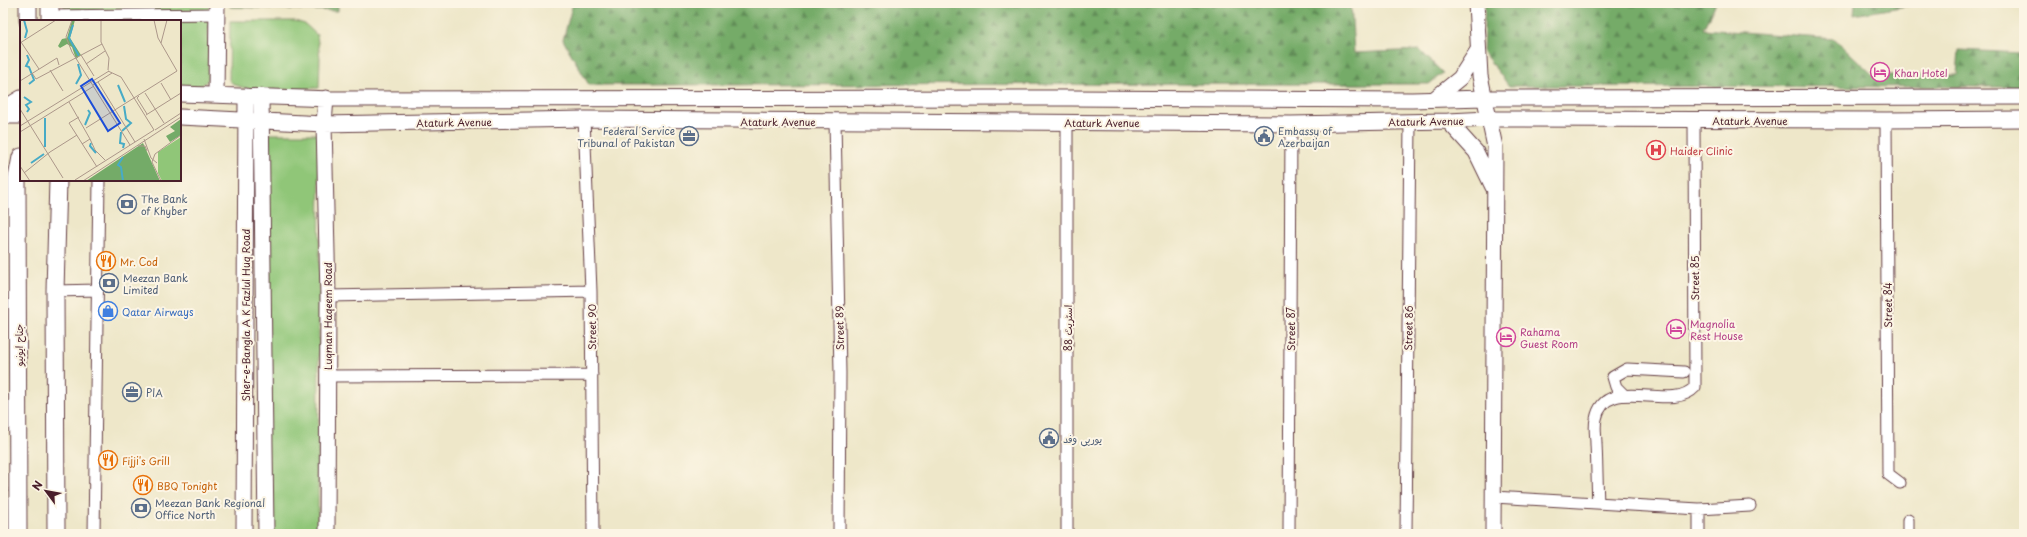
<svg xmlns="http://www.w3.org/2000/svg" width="2027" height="537" font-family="'Playpen Sans','Playpen Sans Arabic',sans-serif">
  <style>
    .green { fill: #90c678; stroke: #6d7252 }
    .forest { fill: url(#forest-firs); stroke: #5f654a }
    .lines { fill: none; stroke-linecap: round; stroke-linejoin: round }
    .street-casing { stroke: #633d43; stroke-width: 13 }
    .secondary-casing { stroke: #633d43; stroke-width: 17 }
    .primary-casing { stroke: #633d43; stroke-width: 19 }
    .street { stroke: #fff; stroke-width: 11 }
    .secondary { stroke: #fff; stroke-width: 15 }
    .primary { stroke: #fff; stroke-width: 17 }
    .labels { text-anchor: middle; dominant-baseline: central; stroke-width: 4; stroke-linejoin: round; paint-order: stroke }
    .hotel-label { font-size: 10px; fill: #b23c85; stroke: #fcf5e5; text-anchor: start }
    .street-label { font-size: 10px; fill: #4a1f2b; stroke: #fcf5e5 }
    .service-label { font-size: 10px; fill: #4e5e75; stroke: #fcf5e5; text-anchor: start }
    .health-label { font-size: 10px; fill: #be3a42; stroke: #fcf5e5; text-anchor: start }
    .food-label { font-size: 10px; fill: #c56008; stroke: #fcf5e5; text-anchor: start }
    .shop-label { font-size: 10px; fill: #366cbe; stroke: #fcf5e5; text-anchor: start }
    .inset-river { fill: none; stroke: #47abc6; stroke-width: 2 }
    .inset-road { fill: none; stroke: #ac978a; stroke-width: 1 }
    .view { fill: #1d4ed8; fill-opacity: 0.15; stroke: #1d4ed8; stroke-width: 2 }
    .inset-edge { fill: none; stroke: #4a1f2b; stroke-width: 2 }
  </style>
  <defs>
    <pattern id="forest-firs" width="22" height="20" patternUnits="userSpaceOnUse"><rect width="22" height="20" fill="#74ab68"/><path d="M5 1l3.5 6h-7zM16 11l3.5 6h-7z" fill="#618b56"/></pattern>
  </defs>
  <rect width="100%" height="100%" fill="#fcf5e5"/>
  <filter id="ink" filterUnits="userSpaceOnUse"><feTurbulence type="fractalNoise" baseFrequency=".025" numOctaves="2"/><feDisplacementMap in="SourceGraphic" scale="8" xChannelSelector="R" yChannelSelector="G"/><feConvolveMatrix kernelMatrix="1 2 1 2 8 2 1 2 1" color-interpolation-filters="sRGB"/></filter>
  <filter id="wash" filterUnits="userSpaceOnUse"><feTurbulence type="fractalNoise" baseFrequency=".012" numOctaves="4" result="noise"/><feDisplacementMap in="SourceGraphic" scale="16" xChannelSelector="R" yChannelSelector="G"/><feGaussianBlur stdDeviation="0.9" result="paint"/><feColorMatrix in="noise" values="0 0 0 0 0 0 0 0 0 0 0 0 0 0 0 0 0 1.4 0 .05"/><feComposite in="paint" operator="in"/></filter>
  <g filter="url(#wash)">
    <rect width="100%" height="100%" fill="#eee7c9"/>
    <path class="green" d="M64,3H209L208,80L201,86L180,88V21H64Z
      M230,21H295L305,24L317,35L320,58L319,88C299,88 241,96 229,80Z
      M261,134H320L318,534H264Z"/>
    <path class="forest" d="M230,3H338V11L230,7Z
      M573,3H1351L1354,53L1420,50L1443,73L1429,84L589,85L563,40Z
      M1485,3H1716L1703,29L1835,39L1873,75H1957L1959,50L2024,53V87L1509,86L1483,52Z
      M1855,3H1924L1854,15Z"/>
  </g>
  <g filter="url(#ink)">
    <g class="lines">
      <defs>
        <path id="street" d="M50,16L217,14
          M584,119L591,291L593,534
          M1886,120L1888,474L1900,483
          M835,121L840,373L839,534
          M1067,122V534
          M55,291L98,290
          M328,296L591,291
          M327,376L592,375
          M1624,395L1616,387L1613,377L1627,369L1684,372
          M1494,497L1699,509L1750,506
          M1598,503C1597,483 1597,463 1596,444C1596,436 1594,427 1596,419C1605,372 1671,414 1695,387L1694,120
          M94,534L99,180
          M1289,534L1291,124
          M1406,534L1410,122
          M1699,534V509
          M1908,534V520"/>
        <path id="secondary" d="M1476,3L1480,76L1495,147L1493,534
          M180,94L333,99L1071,98L1412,100L1484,98L2024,97
          M216,95L217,3
          M261,96L266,534
          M326,98L324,124L328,296L327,534
          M1434,99L1460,78L1478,50
          M3,109L21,98
          M3,116H21
          M180,117L324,124L584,119L1291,124L1448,121L1489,119L1886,120L2024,119
          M1448,121L1476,152L1493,187
          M244,534L246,96"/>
        <path id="primary" d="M28,3V21
          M50,3V21
          M18,534L17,178L21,157
          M56,534L55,291L58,180"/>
      </defs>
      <use href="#street" class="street-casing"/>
      <use href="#secondary" class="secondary-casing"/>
      <use href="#primary" class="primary-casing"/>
      <use href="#street" class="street"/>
      <use href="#secondary" class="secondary"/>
      <use href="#primary" class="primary"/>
    </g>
  </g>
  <defs>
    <symbol id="hotel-ring" viewBox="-11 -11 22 22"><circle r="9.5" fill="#fcf5e5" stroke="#d1479c" stroke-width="1.5"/><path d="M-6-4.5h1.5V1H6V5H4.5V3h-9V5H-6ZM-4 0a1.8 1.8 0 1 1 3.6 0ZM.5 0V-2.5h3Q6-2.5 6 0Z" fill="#d1479c"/></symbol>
    <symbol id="office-ring" viewBox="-11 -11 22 22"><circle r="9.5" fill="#fcf5e5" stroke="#5c6f8a" stroke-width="1.5"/><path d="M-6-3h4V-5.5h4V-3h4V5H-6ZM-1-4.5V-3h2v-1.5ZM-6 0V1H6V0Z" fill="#5c6f8a"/></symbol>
    <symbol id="civic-ring" viewBox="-11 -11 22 22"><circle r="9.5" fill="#fcf5e5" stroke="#5c6f8a" stroke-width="1.5"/><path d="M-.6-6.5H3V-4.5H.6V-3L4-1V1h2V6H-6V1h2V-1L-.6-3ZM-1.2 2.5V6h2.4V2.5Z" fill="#5c6f8a"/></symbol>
    <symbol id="hospital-ring" viewBox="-11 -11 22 22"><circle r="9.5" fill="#fcf5e5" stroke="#e0444e" stroke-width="1.5"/><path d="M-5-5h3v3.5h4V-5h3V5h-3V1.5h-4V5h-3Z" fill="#e0444e"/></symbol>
    <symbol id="bank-ring" viewBox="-11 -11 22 22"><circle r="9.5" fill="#fcf5e5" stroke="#5c6f8a" stroke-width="1.5"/><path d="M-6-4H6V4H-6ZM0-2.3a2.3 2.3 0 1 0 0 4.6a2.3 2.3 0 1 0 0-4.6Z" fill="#5c6f8a"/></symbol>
    <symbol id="restaurant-ring" viewBox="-11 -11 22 22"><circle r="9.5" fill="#fcf5e5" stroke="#e8710a" stroke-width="1.5"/><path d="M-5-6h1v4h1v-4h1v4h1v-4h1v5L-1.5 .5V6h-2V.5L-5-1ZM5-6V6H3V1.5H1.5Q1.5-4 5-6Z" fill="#e8710a"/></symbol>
    <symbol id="shop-ring" viewBox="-11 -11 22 22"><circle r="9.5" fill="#fcf5e5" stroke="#3f7fe0" stroke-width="1.5"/><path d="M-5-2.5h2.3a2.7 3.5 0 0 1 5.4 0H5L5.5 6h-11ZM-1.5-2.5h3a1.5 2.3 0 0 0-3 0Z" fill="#3f7fe0"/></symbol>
  </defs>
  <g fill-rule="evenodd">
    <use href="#hotel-ring" x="1869" y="61" width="22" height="22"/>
    <use href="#office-ring" x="678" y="125" width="22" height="22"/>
    <use href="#civic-ring" x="1253" y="125" width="22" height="22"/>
    <use href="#hospital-ring" x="1645" y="139" width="22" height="22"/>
    <use href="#bank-ring" x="116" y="193" width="22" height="22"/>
    <use href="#restaurant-ring" x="95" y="250" width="22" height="22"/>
    <use href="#bank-ring" x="98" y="272" width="22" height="22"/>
    <use href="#shop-ring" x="97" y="300" width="22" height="22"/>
    <use href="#hotel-ring" x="1665" y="318" width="22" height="22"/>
    <use href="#hotel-ring" x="1495" y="326" width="22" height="22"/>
    <use href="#office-ring" x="121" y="381" width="22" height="22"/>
    <use href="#civic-ring" x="1038" y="427" width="22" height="22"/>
    <use href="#restaurant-ring" x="97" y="449" width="22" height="22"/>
    <use href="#restaurant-ring" x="132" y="474" width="22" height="22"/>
    <use href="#bank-ring" x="130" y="497" width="22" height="22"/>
  </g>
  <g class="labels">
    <g class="hotel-label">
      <text x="1894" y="72">Khan Hotel</text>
      <text x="1690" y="323">Magnolia<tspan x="1690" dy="12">Rest House</tspan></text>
      <text x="1520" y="331">Rahama<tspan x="1520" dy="12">Guest Room</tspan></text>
    </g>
    <g class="street-label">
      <text x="1750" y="120">Ataturk Avenue</text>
      <text x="778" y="121">Ataturk Avenue</text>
      <text transform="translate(1426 121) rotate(-1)">Ataturk Avenue</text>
      <text transform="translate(454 122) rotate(-1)">Ataturk Avenue</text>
      <text x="1102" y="122">Ataturk Avenue</text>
      <text transform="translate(1694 278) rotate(-90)">Street 85</text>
      <text transform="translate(1887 305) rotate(-90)">Street 84</text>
      <text transform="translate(245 315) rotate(-90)">Sher-e-Bangla A K Fazlul Huq Road</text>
      <text transform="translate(327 316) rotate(-90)">Luqman Haqeem Road</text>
      <text transform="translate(591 327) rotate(-90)">Street 90</text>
      <text transform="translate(839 328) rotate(-91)">Street 89</text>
      <text transform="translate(1067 328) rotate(-90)">اسٹریٹ 88</text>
      <text transform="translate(1408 328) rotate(-89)">Street 86</text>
      <text transform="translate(1290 329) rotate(-90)">Street 87</text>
      <text transform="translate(18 345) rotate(-90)">جناح ایونیو</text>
    </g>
    <g class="service-label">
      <text x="675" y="130" text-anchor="end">Federal Service<tspan x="675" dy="12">Tribunal of Pakistan</tspan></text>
      <text x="1278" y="130">Embassy of<tspan x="1278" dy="12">Azerbaijan</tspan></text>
      <text x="141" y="198">The Bank<tspan x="141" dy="12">of Khyber</tspan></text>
      <text x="123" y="277">Meezan Bank<tspan x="123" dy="12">Limited</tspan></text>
      <text x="146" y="392">PIA</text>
      <text x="1063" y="438">یورپی وفد</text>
      <text x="155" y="502">Meezan Bank Regional<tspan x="155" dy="12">Office North</tspan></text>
    </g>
    <g class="health-label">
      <text x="1670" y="150">Haider Clinic</text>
    </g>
    <g class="food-label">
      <text x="120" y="261">Mr. Cod</text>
      <text x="122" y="460">Fijji's Grill</text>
      <text x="157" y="485">BBQ Tonight</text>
    </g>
    <g class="shop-label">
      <text x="122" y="311">Qatar Airways</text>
    </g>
  </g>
  <g transform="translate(20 20)">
    <rect width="161" height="161" fill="#eee7c9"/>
    <path d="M52,0H55L50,18L61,35L56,39L52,27L47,24L40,28L38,26L42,19L47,18ZM161,99V115L150,122L146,116L155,111L150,107ZM123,123L140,161H66Z" fill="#74ab68"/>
    <path d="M161,117V161H142L138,153V132Z" fill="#90c678"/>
    <path class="inset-river" d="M4,0L7,11L5,18M53,5L49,18L59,36M7,35L9,40L6,46L9,47L14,60L9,64M56,64L61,55L58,44M98,65L105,82M4,77L11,82L6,85L9,89L7,92M25,98V127M65,105L70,93L68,90M102,111L111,103L106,99L104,86M101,112L100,123L104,124L103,128M71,123L70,126L76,133M11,143L24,134M103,161L101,147L98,145L103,137"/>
    <path class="inset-road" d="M52,0L46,17L52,32L110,125M81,0V22L89,38L88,50M1,22L19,49M0,23L36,0M141,23L147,0M61,35L74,56M66,44L85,31M30,50L43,71M12,53L16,59L82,24M0,61L37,38L39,45M78,62L115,122M141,63L151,80M73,65L92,53M125,73L144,103M119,76L117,78L127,94M49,82L70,119M0,89L43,158M126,95L161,73M59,97L49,103L77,147M0,106L89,51M66,108L157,51L138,18L134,0M135,110L161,93M0,112L74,66M124,119L131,138L137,143M62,124L70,119L75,130L85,140M118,126H125L127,131M0,146L10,161M4,153L30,132L57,115M55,160L134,110L101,57L88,51M63,161L161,97M141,161L132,142L135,134L161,115"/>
    <path class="view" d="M72,59L100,103L88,111L61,66Z"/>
    <rect width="161" height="161" class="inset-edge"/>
  </g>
  <rect width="2027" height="537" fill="none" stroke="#fcf5e5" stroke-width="16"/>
  <g transform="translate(46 491) rotate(302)" stroke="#fcf5e5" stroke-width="3" paint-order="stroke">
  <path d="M0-3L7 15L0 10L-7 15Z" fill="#4a1f2b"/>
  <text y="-6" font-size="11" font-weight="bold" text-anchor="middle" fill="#4a1f2b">N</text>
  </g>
</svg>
